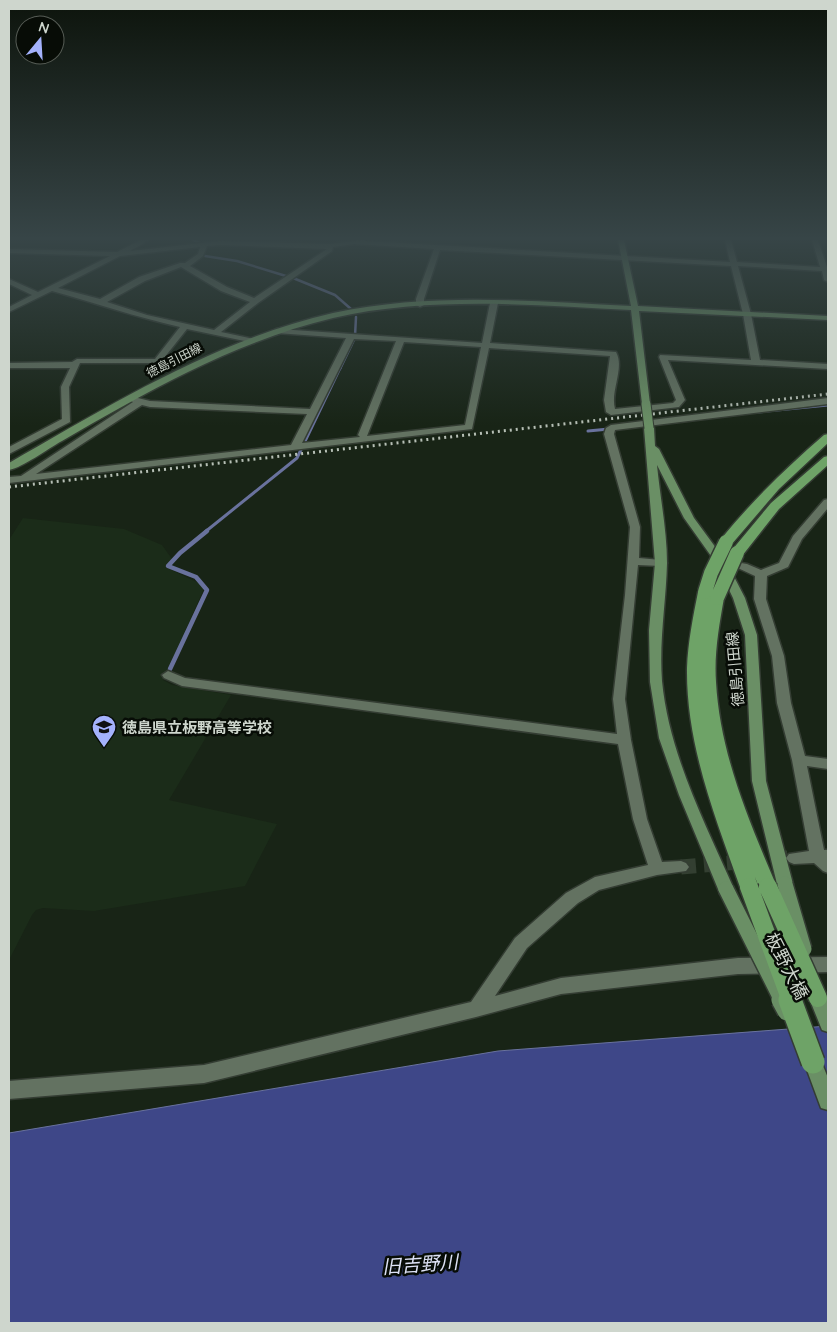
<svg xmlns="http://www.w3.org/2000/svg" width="837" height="1332" font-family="Quicksand,'Noto Sans JP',sans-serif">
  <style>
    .built { fill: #1b2c19 }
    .water { fill: #3e4788; stroke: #69729d }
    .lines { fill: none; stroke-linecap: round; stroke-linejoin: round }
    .stream-far2 { stroke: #69729d; stroke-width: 2.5 }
    .stream-far1 { stroke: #69729d; stroke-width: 3 }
    .stream { stroke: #69729d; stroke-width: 4.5 }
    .street-tunnel { stroke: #333f31; stroke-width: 15; stroke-dasharray: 15 8; stroke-linecap: butt }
    .street-casing { stroke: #343d33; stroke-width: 3 }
    .primary-casing { stroke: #343d33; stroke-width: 3 }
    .highway-casing { stroke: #343d33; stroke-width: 3 }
    .street { fill: #637261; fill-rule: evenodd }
    .primary { fill: #6a8f65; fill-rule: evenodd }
    .highway { fill: #6ea367; fill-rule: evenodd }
    .rail { stroke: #b6bfb5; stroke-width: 3; stroke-dasharray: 2 4; stroke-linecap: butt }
    .primary-bridge-far2-casing { stroke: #343d33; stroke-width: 11; stroke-linecap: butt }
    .primary-bridge-far1-casing { stroke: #343d33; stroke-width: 18; stroke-linecap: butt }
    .primary-bridge-casing { stroke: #343d33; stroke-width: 22; stroke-linecap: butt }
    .highway-bridge-far2-casing { stroke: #343d33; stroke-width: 17; stroke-linecap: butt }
    .highway-bridge-far1-casing { stroke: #343d33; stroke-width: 21; stroke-linecap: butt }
    .highway-bridge-casing { stroke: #343d33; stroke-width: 26; stroke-linecap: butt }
    .primary-bridge-far2 { stroke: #6a8f65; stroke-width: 9 }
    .primary-bridge-far1 { stroke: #6a8f65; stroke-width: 15 }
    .primary-bridge { stroke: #6a8f65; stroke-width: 19 }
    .highway-bridge-far2 { stroke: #6ea367; stroke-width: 14 }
    .highway-bridge-far1 { stroke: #6ea367; stroke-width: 18 }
    .highway-bridge { stroke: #6ea367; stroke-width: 23 }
    .labels { text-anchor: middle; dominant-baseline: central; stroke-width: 5; stroke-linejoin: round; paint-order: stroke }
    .far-street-label { font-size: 12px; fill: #ced6cd; stroke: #070c06 }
    .street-label { font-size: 15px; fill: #ced6cd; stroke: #070c06 }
    .poi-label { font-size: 15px; font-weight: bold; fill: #ced6cd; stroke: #070c06; text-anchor: start }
    .near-street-label { font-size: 18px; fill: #ced6cd; stroke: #070c06 }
    .near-water-label { font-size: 19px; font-style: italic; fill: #dde1f5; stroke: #070c06 }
  </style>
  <rect width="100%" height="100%" fill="#182416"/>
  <path class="built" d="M23,518L124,529L162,545L172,559L165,567L203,585V591L163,680L172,685L231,695L169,800L277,824L245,886L94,911L43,908L36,910L32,915L9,960V540Z"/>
  <path class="water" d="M828,1026V1323H9V1133L498,1051Z"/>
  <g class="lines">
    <path class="stream-far2" d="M193,240L200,243
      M205,256L237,261L286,276
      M293,278L335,295L351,309
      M355,336L356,317
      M340,369L354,340"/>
    <path class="stream-far1" d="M758,412L828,405
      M588,431L609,429
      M205,532L297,458L340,368"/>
    <path class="stream" d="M170,669L207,590L196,577L168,566L180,553L207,531"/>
    <path class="street-tunnel" d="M681,867L788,858"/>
    <defs>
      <path id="street" d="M141,240H149L130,251L220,241L330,244L364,240L365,241L730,262L725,240H731L737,262L820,267L812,240H818L828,270V282L824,280L822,271L738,266L751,314L760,360L828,364V369L668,360L685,400L679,407L611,415L606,412L604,400L610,356L489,348L472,429L9,483V477L21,476L133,402L126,399L130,396L150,401L310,409L346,338L276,333V329H279L482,343L490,303L494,301L498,303L490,343L616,352C625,368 610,391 615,409L673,403L676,400L659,357L660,355L751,360L743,314L731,266L440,250L424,299V305L420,307L416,305V299L434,249L354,244L333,247L332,251L258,303L221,332L254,339V343L187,329L160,363H80L69,387L70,422L9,454V447L62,419L61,387L70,368H9V363L72,362L77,359H155L180,327C136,317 95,303 52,291L9,312V307L32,295L9,284V279L38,292L110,256L9,253V249L117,252ZM220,245L327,249L254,298L227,287L190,266L203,256L207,246ZM200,247L198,254L185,263H180L139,277L100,299L58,288L120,256ZM181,267L221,291L250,302L214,330L147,315L107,302L145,281ZM354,339L396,341L358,435L360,437L302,443ZM404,342L481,347L465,425L367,436ZM142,405L150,407L307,414L291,445L36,474Z
        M828,398V404L615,430L614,434L640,527L639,558L661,560L667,563L661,566L638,565L625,699L631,740L647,819L662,862L681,861L686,863L689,867L686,871L657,875L599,890L578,903L527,948L495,996L561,978L738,958L828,957V972L738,974L561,994L476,1017L204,1083L9,1099V1081L204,1065L471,1002L515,938L566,893L595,877L648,865L633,819L618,744L182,686L164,678L162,675L168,671L185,678L617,734L613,699L625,595L630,527L604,434L606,428L611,425Z
        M828,499V508L802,539L788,567L767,576L766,599L784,656L791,703L805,756L828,759V769L807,766L824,850H828V873L823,871L814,863L794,864L789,862L786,858L789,854L809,851L792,760L777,703L772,656L754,599L755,576L740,569L720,565L718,563L724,560L747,564L761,570L779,563L793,536L824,500Z"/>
      <path id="primary" d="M618,240H624L638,306L828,316V320L639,311L650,404L646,407L642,404L631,310C533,305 430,296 333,318C283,330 235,349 188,372C145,393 103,417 62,441C47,449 24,467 9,470V463C112,404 216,340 333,313C430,292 533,301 631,306Z
        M649,425L654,428L655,446L659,449L694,518L727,563L745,598L757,635L766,781L793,884L790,889L785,891L780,889L777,884L752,781L745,635L733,598L716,563L684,518L657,465C660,497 667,531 667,563C666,603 659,640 662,681C669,754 705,823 734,889L732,894L726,896L720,894L718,889L679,795L659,738L650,682L649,630L655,563L644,428Z
        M818,990L824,992L828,1002V1032L822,1030L809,998L812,992Z
        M813,1053L819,1056L828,1078V1110L821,1108L804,1062L807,1056Z"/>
      <path id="highway" d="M828,434V443L779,489L731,545H721L720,542L721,539C752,501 787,467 824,435Z
        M828,456V465L779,509L742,556H732L730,553L732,550L771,503L824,457Z
        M705,588L710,589L712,592L711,597L717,594L722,595L724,598C719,626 714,654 716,682C720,754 749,821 777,887L775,893L768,895L761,893L755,877L758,887L756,893L749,895L742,893L740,887C715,817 686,744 687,668C688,642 693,617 698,592L700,589Z"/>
    </defs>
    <use href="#street" class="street-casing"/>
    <use href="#primary" class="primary-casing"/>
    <use href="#highway" class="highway-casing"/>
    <use href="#street" class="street"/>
    <use href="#primary" class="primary"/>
    <use href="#highway" class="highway"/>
    <path class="rail" d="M9,487L828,394"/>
    <defs>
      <path id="primary-bridge-far2" d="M646,404L649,428"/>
      <path id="primary-bridge-far1" d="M785,884L804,949
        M726,889L782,1001"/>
      <path id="primary-bridge" d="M781,1000L787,1011"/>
      <path id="highway-bridge-far2" d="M705,592L711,573L726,542
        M717,598L737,553"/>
      <path id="highway-bridge-far1" d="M749,887L791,1001
        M768,887L818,998"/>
      <path id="highway-bridge" d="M790,1000L813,1062"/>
    </defs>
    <use href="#primary-bridge-far2" class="primary-bridge-far2-casing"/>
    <use href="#primary-bridge-far1" class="primary-bridge-far1-casing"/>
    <use href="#primary-bridge" class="primary-bridge-casing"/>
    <use href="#highway-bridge-far2" class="highway-bridge-far2-casing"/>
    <use href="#highway-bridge-far1" class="highway-bridge-far1-casing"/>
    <use href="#highway-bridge" class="highway-bridge-casing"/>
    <use href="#primary-bridge-far2" class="primary-bridge-far2"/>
    <use href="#primary-bridge-far1" class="primary-bridge-far1"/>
    <use href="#primary-bridge" class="primary-bridge"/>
    <use href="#highway-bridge-far2" class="highway-bridge-far2"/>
    <use href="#highway-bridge-far1" class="highway-bridge-far1"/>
    <use href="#highway-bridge" class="highway-bridge"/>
  </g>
  <linearGradient id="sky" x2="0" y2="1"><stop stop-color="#0d140c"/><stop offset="0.56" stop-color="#374547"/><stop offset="1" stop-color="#374547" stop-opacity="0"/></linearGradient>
  <rect width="837" height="426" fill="url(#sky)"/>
  <defs>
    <symbol id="school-pin" viewBox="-11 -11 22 30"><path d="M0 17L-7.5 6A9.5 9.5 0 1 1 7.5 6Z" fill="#a4b2fc" stroke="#070c06"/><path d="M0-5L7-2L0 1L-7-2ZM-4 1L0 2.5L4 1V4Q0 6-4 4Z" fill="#111"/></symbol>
  </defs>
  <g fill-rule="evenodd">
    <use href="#school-pin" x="90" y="713" width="28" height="38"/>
  </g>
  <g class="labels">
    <g class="far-street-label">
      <text transform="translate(174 360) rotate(-27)">徳島引田線</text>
    </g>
    <g class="street-label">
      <text transform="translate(735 669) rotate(-95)">徳島引田線</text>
    </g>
    <g class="poi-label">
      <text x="122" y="727">徳島県立板野高等学校</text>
    </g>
    <g class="near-street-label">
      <text transform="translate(787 966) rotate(63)">板野大橋</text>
    </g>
    <g class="near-water-label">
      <text transform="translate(420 1264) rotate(-4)">旧吉野川</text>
    </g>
  </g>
  <rect width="837" height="1332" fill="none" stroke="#ced6cd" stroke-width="20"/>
  <g transform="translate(40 40) rotate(18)"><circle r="24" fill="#070c06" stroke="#575d56"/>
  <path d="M0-4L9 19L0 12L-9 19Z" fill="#a4b2fc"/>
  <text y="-8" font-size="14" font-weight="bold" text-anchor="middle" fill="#ced6cd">N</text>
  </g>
</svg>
